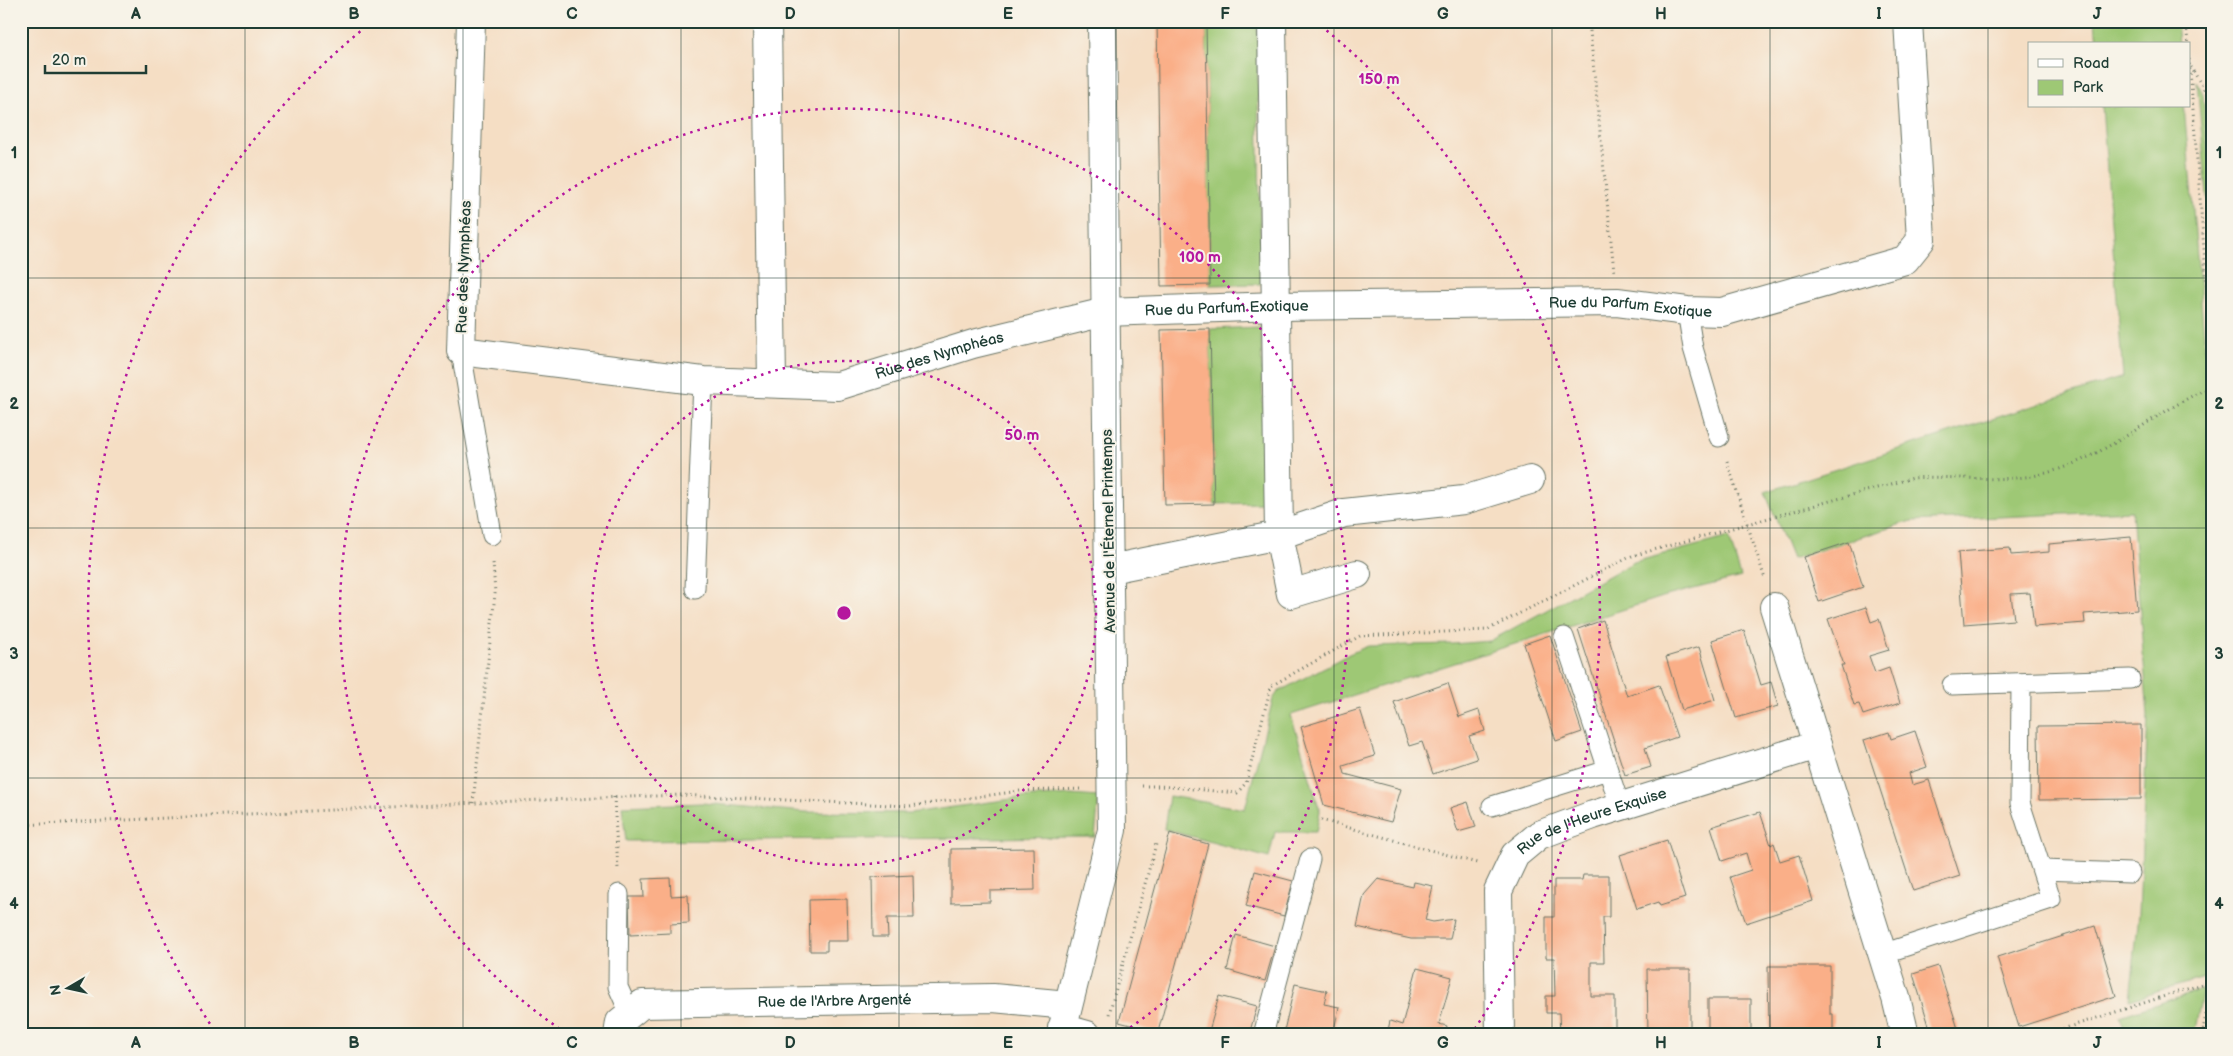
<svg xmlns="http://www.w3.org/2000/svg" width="2233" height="1056" font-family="'Balsamiq Sans',sans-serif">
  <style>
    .green { fill: #9ec875; stroke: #5e8254 }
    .building { fill: #faaf88 }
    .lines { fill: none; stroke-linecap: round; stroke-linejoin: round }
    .lane-casing { stroke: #6a7566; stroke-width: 21 }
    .street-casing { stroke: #6a7566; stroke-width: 30 }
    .path { stroke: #6a7566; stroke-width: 3; stroke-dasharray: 1 4; stroke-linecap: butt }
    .lane { stroke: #fff; stroke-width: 19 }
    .street { stroke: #fff; stroke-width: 28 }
    .grid { fill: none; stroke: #1f3d34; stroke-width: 1; stroke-opacity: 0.55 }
    .ring { fill: none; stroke: #b5179e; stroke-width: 2.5; stroke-dasharray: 2.5 5 }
    .labels { text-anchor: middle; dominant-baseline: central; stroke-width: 4; stroke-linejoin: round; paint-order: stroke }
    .street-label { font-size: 15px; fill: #1f3d34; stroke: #f7f3e8 }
    .centre { fill: #b5179e; stroke: #f7f3e8; stroke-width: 2.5 }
    .ring-label { font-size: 15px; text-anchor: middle; font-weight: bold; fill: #b5179e; stroke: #f7f3e8; stroke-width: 4; stroke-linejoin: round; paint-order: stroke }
    .neatline { fill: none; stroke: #1f3d34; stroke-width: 2 }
    .grid-label { font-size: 16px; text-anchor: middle; font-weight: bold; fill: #1f3d34 }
  </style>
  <rect width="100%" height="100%" fill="#f7f3e8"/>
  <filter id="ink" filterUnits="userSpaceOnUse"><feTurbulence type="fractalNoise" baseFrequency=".02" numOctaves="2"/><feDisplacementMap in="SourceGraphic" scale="10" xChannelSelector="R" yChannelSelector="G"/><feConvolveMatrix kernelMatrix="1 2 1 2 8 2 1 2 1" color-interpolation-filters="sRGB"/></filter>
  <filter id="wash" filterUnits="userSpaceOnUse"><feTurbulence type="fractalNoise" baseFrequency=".0096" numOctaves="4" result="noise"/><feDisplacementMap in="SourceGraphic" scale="20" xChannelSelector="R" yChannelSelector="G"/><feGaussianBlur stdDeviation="1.12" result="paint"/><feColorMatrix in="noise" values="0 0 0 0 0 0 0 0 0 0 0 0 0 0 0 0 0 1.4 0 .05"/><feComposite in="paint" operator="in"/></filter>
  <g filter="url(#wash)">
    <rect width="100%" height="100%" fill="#f5dec4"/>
    <path class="green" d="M1206,21H1257L1261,284L1210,285Z
      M2095,21H2177L2179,44H2097Z
      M2197,81L2203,94L2212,196V252Z
      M2102,106H2184L2212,428V940L2204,978L2130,1000L2139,913L2148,716L2132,511L1911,521L1792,559L1765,492L2123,377Z
      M1261,327L1265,503L1214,504L1210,329Z
      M1729,537L1741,577L1666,596L1291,715L1320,811L1316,832H1275L1269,858L1164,829L1169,796L1245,809L1273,699L1278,692L1349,654L1368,646L1453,644L1490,641L1634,562Z
      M1071,795L1099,797L1095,837L626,841L622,806L702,803L805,812L910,813L1019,798Z
      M2203,989L2194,1035H2126L2120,1016Z"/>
    <g id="blocks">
      <path class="building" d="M1157,21H1206L1210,285L1161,286Z
        M1210,329L1214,504L1165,505L1161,330Z
        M2131,537L2137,610L2084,614L2085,623L2034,627L2030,593L2011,594L2014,620L1964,624L1958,552L2010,548L2011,555L2049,552V544Z
        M1849,542L1863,587L1819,602L1804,557Z
        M1866,607L1871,622L1879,619L1889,650L1869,656L1875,673L1889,668L1900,703L1863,715L1859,704L1854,705L1841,665H1844L1828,619Z
        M1603,620L1627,696L1659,685L1677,737L1645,748L1651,767L1625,775L1578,629Z
        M1744,630L1761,685L1771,682L1778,706L1736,718L1712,640Z
        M1550,635L1582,732L1556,741L1524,644Z
        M1699,647L1715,700L1682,710L1666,657Z
        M1448,683L1459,717L1479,710L1485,731L1469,736L1477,759L1433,774L1422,742L1409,746L1394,702Z
        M1360,709L1375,756L1343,766L1345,774L1401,789L1391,822L1324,805L1301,727Z
        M2141,725V799L2039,800L2038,726Z
        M1915,731L1927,767L1909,773L1912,785L1929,780L1960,876L1913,891L1864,740L1889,732L1891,739Z
        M1468,802L1476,827L1458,832L1450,808Z
        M1760,812L1771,845L1774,843L1780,861L1799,855L1813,901L1746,923L1730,877L1751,870L1746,853L1722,861L1711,827Z
        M1170,833L1208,844L1158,1032L1119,1022Z
        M1667,840L1685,898L1660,906L1658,902L1637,909L1620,855Z
        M1034,848L1035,890L990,891V902L951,903V849Z
        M1255,871L1293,881L1284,916L1246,906Z
        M913,875L914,918H887L888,937H873L872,877Z
        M1583,875H1609V917H1603L1604,962H1591V996H1615V1035H1560L1559,1013H1546V996H1555L1554,958H1546V917H1554V880H1582Z
        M670,878L671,896L688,895L689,923L670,924V933L630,935L629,897H644L643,879Z
        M1378,879L1413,887L1414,882L1433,886L1425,920L1433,922L1454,919L1450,939H1411L1357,927L1364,895Z
        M847,899L848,941H827V951H810L809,900Z
        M2095,926L2116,996L2019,1027L1997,957Z
        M1236,935L1275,946L1265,981L1227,970Z
        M1768,966H1830V1014H1833V1035H1805V1032L1769,1035Z
        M1938,966L1960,1035H1932L1913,974Z
        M1417,968L1452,977L1439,1024L1447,1026L1445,1035H1387L1390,1021L1402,1025Z
        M1647,969H1690V1035H1648Z
        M1295,984L1327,991L1324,1004L1339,1007L1333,1035H1283Z
        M1219,996L1257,1006L1249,1035H1223L1209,1031Z
        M1708,999H1751V1035H1708Z"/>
    </g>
  </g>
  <g filter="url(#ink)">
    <use href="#blocks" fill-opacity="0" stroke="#6a7566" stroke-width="1"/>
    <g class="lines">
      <defs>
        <path id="lane" d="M1687,311L1693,348L1719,437
          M461,351L492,535
          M695,589L703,381
          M1564,637L1620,806
          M1952,685L2130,679
          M1492,806L1608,770
          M2042,870L2130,873
          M619,894L618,987L630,1014
          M1882,954L2051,899L2020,803L2021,683
          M1263,1035L1310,859"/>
        <g id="street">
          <path id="s1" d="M471,21L461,351L703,381L838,386L973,344L1105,312L1277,306L1617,302L1687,311L1722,312L1905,260L1921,240L1908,21"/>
          <path d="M767,21L772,383"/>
          <path d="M1110,569L1279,535L1272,21"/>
          <path d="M1357,574L1291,594L1279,535L1344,513L1464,500L1530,480"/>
          <path d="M1774,607L1896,998L1905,1035"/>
          <path d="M1062,1028L1087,1035"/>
          <path id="s2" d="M618,1035L620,1022L642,1004L993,998L1068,1005"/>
          <path d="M1061,1035L1112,830L1102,21"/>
          <path id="s3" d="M1500,1035L1498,891L1515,855L1539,835L1593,815L1817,745"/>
        </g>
      </defs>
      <use href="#lane" class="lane-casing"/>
      <use href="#street" class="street-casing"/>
      <path class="path" d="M1589,21L1614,271
        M2186,21L2188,44
        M2189,59L2212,350
        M2191,67L2209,98L2212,141
        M1727,461L1765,579
        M1142,786H1160L1237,793L1246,783L1271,686L1360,636L1487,630L1632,556L1913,478C1956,475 2005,484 2046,473C2107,457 2155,412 2212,386
        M614,797L618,869
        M473,803L495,594L493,562
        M1321,820L1477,863
        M21,825L517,801L682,795L910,806L1020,791L1081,789
        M1109,1014L1156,844
        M2044,1035L2212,981
        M2202,1035L2212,984"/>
      <use href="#lane" class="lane"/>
      <use href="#street" class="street"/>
    </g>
  </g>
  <path class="grid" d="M245,21V1035M463,21V1035M681,21V1035M899,21V1035M1116,21V1035M1334,21V1035M1552,21V1035M1770,21V1035M1988,21V1035M21,278H2212M21,528H2212M21,778H2212"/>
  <g class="ring">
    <circle cx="844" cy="613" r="252"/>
    <path d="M566 1033A504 504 0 1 1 1122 1033"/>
    <path d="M214 1030A756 756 0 0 1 373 21M1315 21A756 756 0 0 1 1474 1030"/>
  </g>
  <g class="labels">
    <g class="street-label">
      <text transform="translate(464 267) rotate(-88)">Rue des Nymphéas</text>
      <text stroke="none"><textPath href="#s1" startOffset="1512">Rue du Parfum Exotique</textPath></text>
      <text stroke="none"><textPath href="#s1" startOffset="1108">Rue du Parfum Exotique</textPath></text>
      <text stroke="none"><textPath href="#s1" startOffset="815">Rue des Nymphéas</textPath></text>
      <text transform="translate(1109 531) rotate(-91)">Avenue de l'Éternel Printemps</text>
      <text stroke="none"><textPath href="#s3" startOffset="269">Rue de l'Heure Exquise</textPath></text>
      <text stroke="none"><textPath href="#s2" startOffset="234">Rue de l'Arbre Argenté</textPath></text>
    </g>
  </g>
  <circle cx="844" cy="613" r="8" class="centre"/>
  <g class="ring-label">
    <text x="1379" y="84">150 m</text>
    <text x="1200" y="262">100 m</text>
    <text x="1022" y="440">50 m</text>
  </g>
  <rect width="2233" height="1056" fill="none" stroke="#f7f3e8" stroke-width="55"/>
  <rect x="2028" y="42" width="162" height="65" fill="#f7f3e8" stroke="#a1aaa0"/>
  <rect x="2038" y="59" width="25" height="8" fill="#ffffff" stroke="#a1aaa0"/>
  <text x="2073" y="68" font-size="15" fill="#1f3d34">Road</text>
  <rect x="2038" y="80" width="25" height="15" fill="#9ec875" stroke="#a1aaa0"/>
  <text x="2073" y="92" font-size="15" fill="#1f3d34">Park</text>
  <g transform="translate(68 988) rotate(261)" stroke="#f7f3e8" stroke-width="4" paint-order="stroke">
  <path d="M0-4L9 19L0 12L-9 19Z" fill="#1f3d34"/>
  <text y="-8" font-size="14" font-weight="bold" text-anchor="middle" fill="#1f3d34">N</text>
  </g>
  <path d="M45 65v8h101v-8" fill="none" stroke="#1f3d34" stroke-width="2.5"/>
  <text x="52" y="65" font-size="15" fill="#1f3d34" stroke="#f7f3e8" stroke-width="4" paint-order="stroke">20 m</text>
  <rect x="28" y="28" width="2178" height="1000" class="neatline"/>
  <g class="grid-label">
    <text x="136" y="19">A</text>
    <text x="354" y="19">B</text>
    <text x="572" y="19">C</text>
    <text x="790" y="19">D</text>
    <text x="1008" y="19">E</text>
    <text x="1225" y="19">F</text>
    <text x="1443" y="19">G</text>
    <text x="1661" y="19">H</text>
    <text x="1879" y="19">I</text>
    <text x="2097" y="19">J</text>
    <text x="14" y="158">1</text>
    <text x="2219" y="158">1</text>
    <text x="14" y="409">2</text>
    <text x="2219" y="409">2</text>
    <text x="14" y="659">3</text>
    <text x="2219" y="659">3</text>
    <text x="14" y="909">4</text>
    <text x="2219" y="909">4</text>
    <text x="136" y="1048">A</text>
    <text x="354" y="1048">B</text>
    <text x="572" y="1048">C</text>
    <text x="790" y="1048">D</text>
    <text x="1008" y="1048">E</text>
    <text x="1225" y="1048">F</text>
    <text x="1443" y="1048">G</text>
    <text x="1661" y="1048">H</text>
    <text x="1879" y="1048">I</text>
    <text x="2097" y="1048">J</text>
  </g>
</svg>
